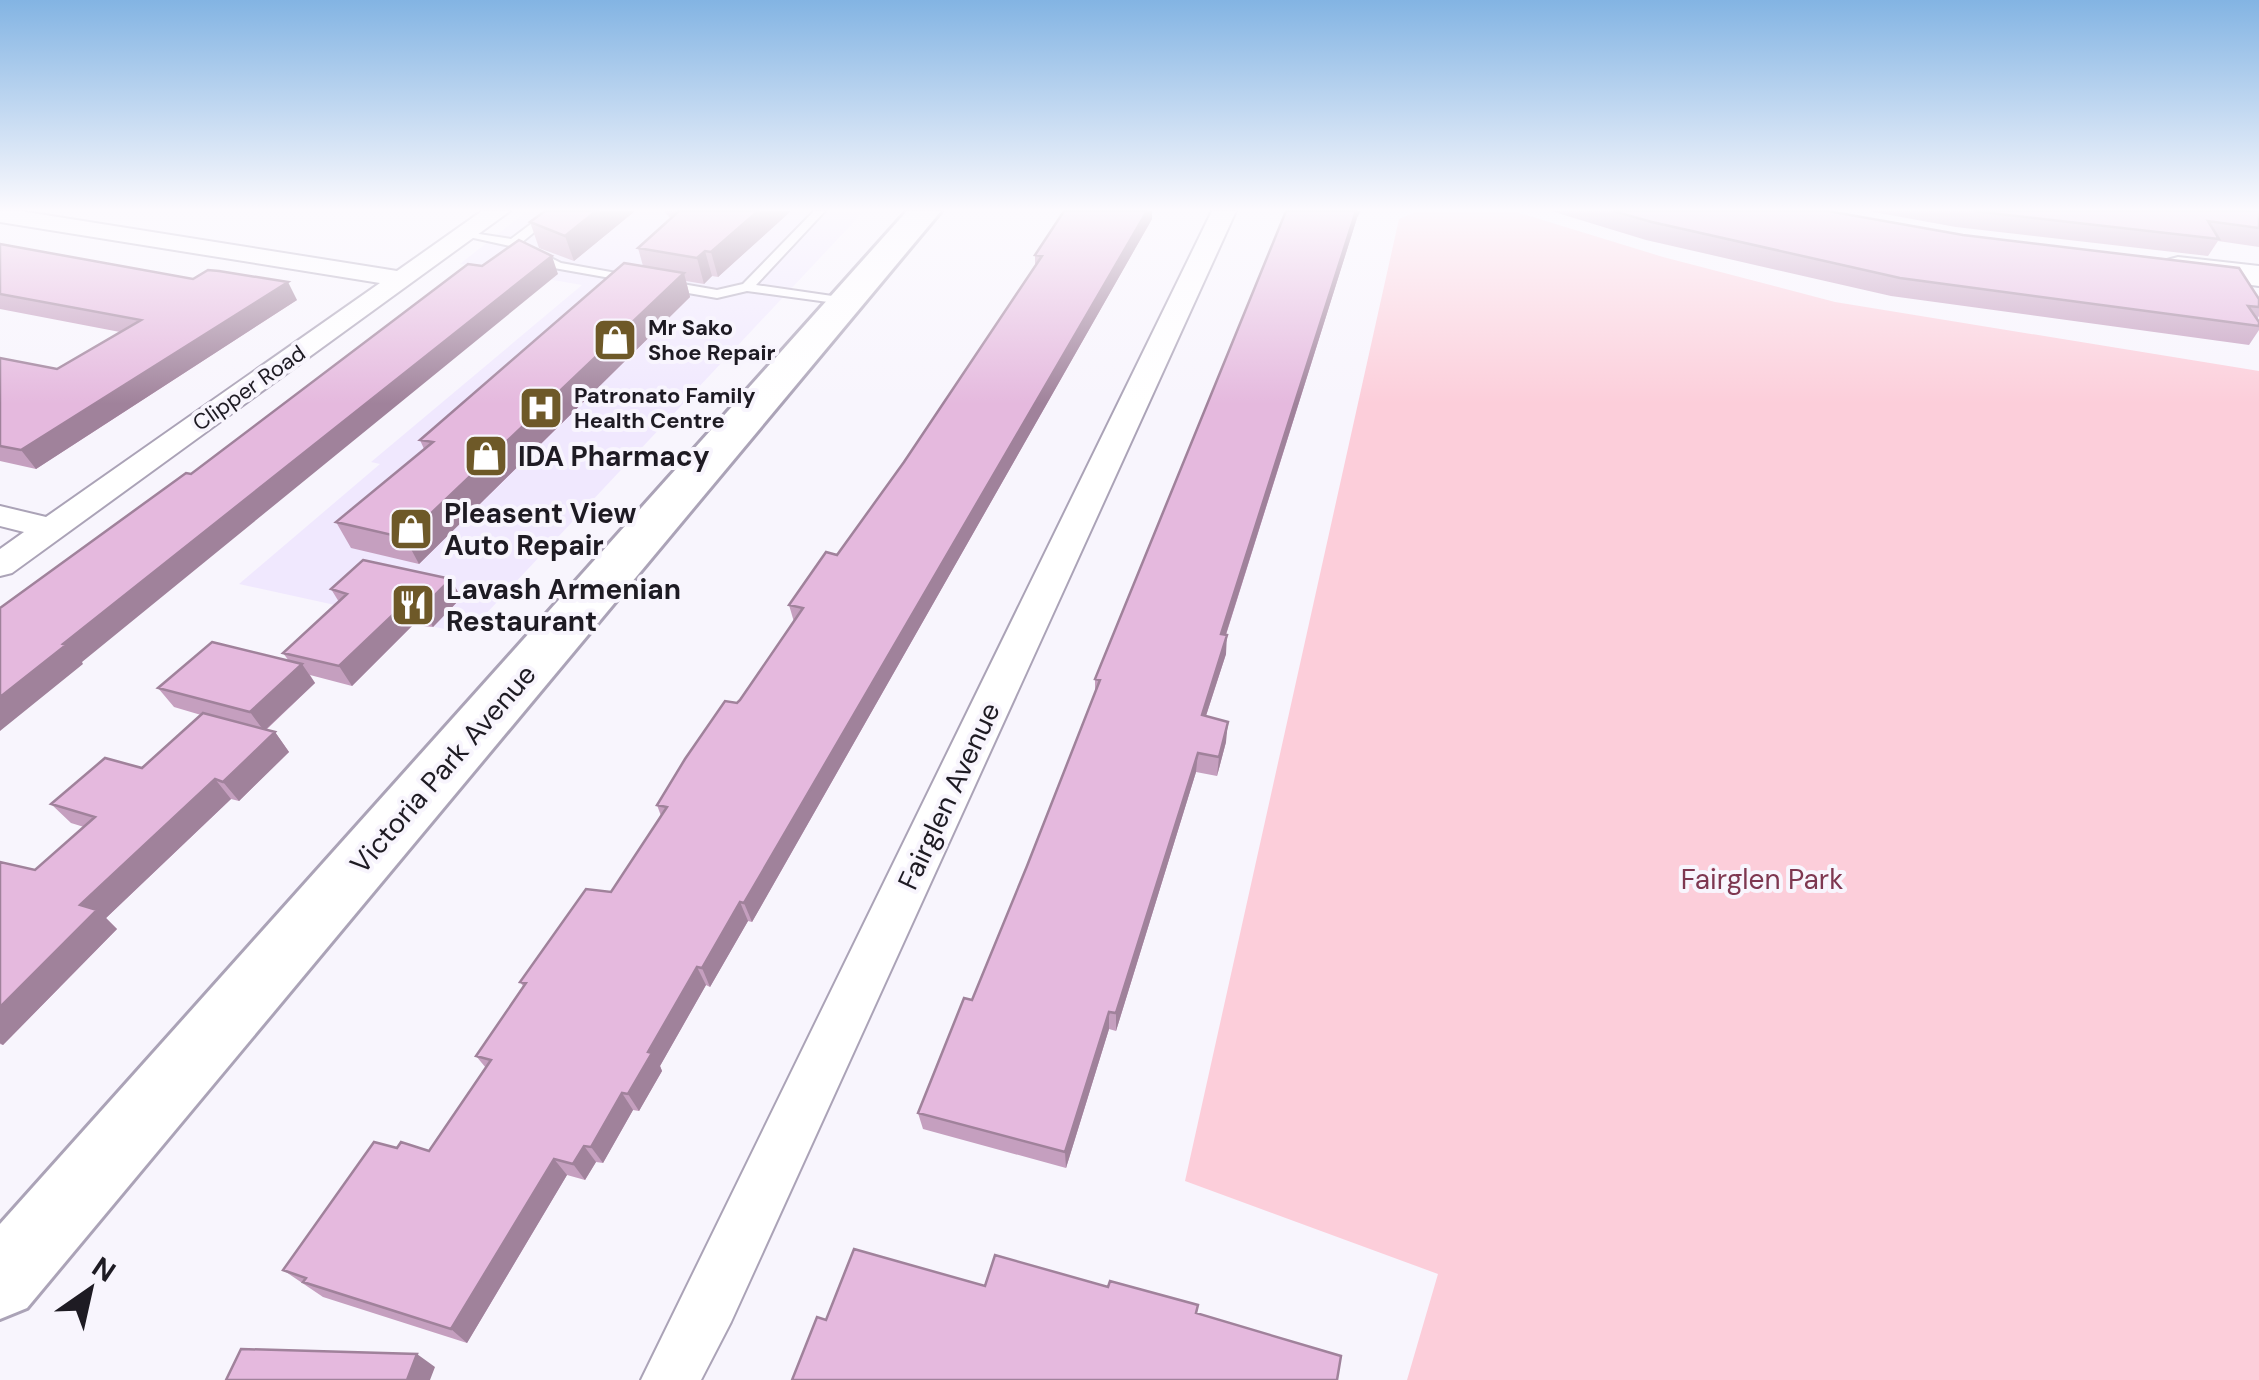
<svg xmlns="http://www.w3.org/2000/svg" width="2259" height="1380" font-family="'DM Sans',sans-serif">
  <style>
    .built { fill: #f0e8fe }
    .green { fill: #fcceda }
    .lines { fill: none; stroke-linecap: round; stroke-linejoin: round }
    .service-casing { stroke: #aba3b7; stroke-width: 4 }
    .minor-casing { stroke: #aba3b7; stroke-width: 4 }
    .tertiary-casing { stroke: #aba3b7; stroke-width: 4 }
    .secondary-casing { stroke: #aba3b7; stroke-width: 6 }
    .service { fill: #fff; fill-rule: evenodd }
    .minor { fill: #fff; fill-rule: evenodd }
    .tertiary { fill: #fff; fill-rule: evenodd }
    .secondary { fill: #fff; fill-rule: evenodd }
    .wall { fill: #c59fbf }
    .shaded-wall { fill: #a0829b }
    .building { fill: #e5b9de; stroke: #a0829b; stroke-width: 2.5 }
    .labels { text-anchor: middle; dominant-baseline: central; stroke-width: 8; stroke-linejoin: round; paint-order: stroke }
    .far-poi-label { font-size: 22px; font-weight: bold; fill: #1e1b23; stroke: #f8f5fd; text-anchor: start }
    .far-street-label { font-size: 22px; fill: #1e1b23; stroke: #f8f5fd }
    .poi-label { font-size: 28px; font-weight: bold; fill: #1e1b23; stroke: #f8f5fd; text-anchor: start }
    .street-label { font-size: 28px; fill: #1e1b23; stroke: #f8f5fd }
    .park-label { font-size: 28px; fill: #7e3750; stroke: #f8f5fd }
  </style>
  <rect width="100%" height="100%" fill="#f8f5fd"/>
  <path class="built" d="M527,211H864L467,634L239,584L380,464L371,462L582,285L460,264Z"/>
  <path class="green" d="M1418,211H1513L1663,257L1835,302L2259,371V1380H1407L1438,1274L1185,1181L1399,219Z"/>
  <g class="lines">
    <defs>
      <path id="service" d="M548,211H560L521,243L561,263L633,276V282L554,268L510,246L460,235L466,232L511,239Z
        M814,211H825L756,285L846,298L850,299V305L747,291L717,298L665,289L659,285L665,281L717,290L743,284Z"/>
      <path id="minor" d="M0,211H20L397,271L482,211H510L12,573L0,576V549L24,532L0,526V506L46,517L380,283L0,222Z
        M1212,211H1236L731,1322L701,1380H641Z"/>
      <path id="tertiary" d="M2178,257L2259,266V286L2167,274L2162,267L2167,260Z"/>
      <path id="secondary" d="M907,211H941L27,1308L0,1319V1224Z"/>
    </defs>
    <use href="#service" class="service-casing"/>
    <use href="#minor" class="minor-casing"/>
    <use href="#tertiary" class="tertiary-casing"/>
    <use href="#secondary" class="secondary-casing"/>
    <use href="#service" class="service"/>
    <use href="#minor" class="minor"/>
    <use href="#tertiary" class="tertiary"/>
    <use href="#secondary" class="secondary"/>
  </g>
  <path class="wall" d="M545,211H635L574,261L539,248L530,222Z
    M664,211H791L718,277L712,276L704,284L686,281L690,297L419,564L351,548L336,522L424,449L420,440L643,266L638,248L671,219Z
    M1551,211H1828L2259,299V316L2257,319L2259,322V330L2249,345L1891,296L1646,240Z
    M1868,211H2259V247L2218,241L2208,256L1956,227Z
    M1357,218L1226,635V654L1206,716L1226,742L1217,776L1196,772L1116,1031L1109,1029L1066,1168L923,1129L918,1113L972,1000L1027,866L1095,692V679Z
    M1152,219L752,922L748,921L710,987L706,985L660,1066L662,1071L639,1111L633,1110L603,1163L596,1162L585,1180L567,1175L467,1343L323,1297L283,1270L397,1148L429,1151L486,1068L476,1056L523,986L520,982L611,892L661,816L657,805L737,703L794,622L789,605L837,555L904,462L1035,267V255Z
    M0,244L297,300L36,469L0,461V358L57,369L120,332L0,309Z
    M451,579L461,598L433,627L413,625L352,686L310,675L315,683L266,730L275,732L289,752L239,801L231,799L106,918L117,929L3,1045L0,1044V862L35,870L84,827L71,823L51,804L142,768L201,715L174,707L158,688L289,661L283,653L339,602L331,589Z"/>
  <path class="shaded-wall" d="M596,211H635L574,261L565,236Z
    M758,211H791L718,277L711,252Z
    M1144,211H1152V219L752,922L744,903Z
    M1356,211H1361L1357,218L1220,653L1221,634Z
    M705,251L712,276L704,284L697,258Z
    M552,256L558,274L82,662L83,664L0,731V697L63,644Z
    M684,273L690,297L419,564L405,538Z
    M288,282L297,300L36,469L21,450Z
    M451,579L461,598L433,627L422,608Z
    M402,606L413,625L352,686L339,666Z
    M1227,635L1226,654L1200,734L1202,715Z
    M302,664L315,683L264,731L250,712Z
    M1228,722L1226,742L1217,776L1219,757Z
    M275,732L289,752L239,801L223,782Z
    M1198,753L1196,772L1116,1031V1013Z
    M215,779L231,799L106,918L117,929L3,1045L0,1043V1007L80,905Z
    M740,902L748,921L710,987L702,968Z
    M697,967L706,985L660,1066L662,1071L639,1111L628,1094L648,1052Z
    M1109,1012V1029L1066,1168L1065,1152Z
    M622,1093L633,1110L603,1163L591,1147Z
    M584,1146L596,1162L585,1180L573,1164Z
    M554,1159L567,1175L467,1343L451,1329Z
    M417,1354L435,1367L430,1380H407Z"/>
  <path class="building" d="M545,211H596L565,236L530,222Z
    M679,211H758L711,252L705,251L697,258L638,248Z
    M1064,211H1147L744,903L740,902L702,968L697,967L648,1052L652,1053L628,1094L622,1093L591,1147L584,1146L573,1164L554,1159L451,1329L303,1282L306,1278L283,1270L374,1142L397,1148L401,1142L429,1151L491,1060L476,1056L526,983L520,982L586,889L611,892L667,807L657,805L685,759L725,701L737,703L740,700L803,608L789,605L826,552L837,555L904,462L1042,256L1035,255Z
    M1286,211H1356L1221,634L1227,635L1202,715L1228,722L1219,757L1198,753L1116,1013L1109,1012L1065,1152L918,1113L964,998L972,1000L1027,866L1100,680L1095,679Z
    M1613,211H1828L1963,235L2239,268L2259,299V307L2248,306L2259,322V326L1900,278L1652,222Z
    M1973,211H2259V228L2208,221L2219,239Z
    M519,240L552,256L63,644L66,645L0,697V608L186,473L191,474L468,264L482,266Z
    M0,244L193,279L208,270L219,271L288,282L21,450L0,446V358L57,369L141,320L0,294Z
    M624,263L684,273L405,538L336,522L433,442L420,440Z
    M363,560L451,579L422,608L402,606L339,666L283,653L347,594L331,589Z
    M212,642L302,664L250,712L158,688Z
    M203,713L275,732L223,782L215,779L80,905L97,910L0,1007V862L35,870L95,817L51,804L105,758L142,768Z
    M854,1249L985,1286L995,1255L1108,1287L1110,1281L1198,1305L1196,1313L1341,1356L1337,1380H792L817,1317L826,1320Z
    M241,1349L417,1354L407,1380H226Z"/>
  <linearGradient id="sky" x2="0" y2="1"><stop stop-color="#83b4e3"/><stop offset="0.52" stop-color="#fcfafe"/><stop offset="1" stop-color="#fcfafe" stop-opacity="0"/></linearGradient>
  <rect width="2259" height="404" fill="url(#sky)"/>
  <defs>
    <symbol id="shop-square" viewBox="-11 -11 22 22"><rect x="-9" y="-9" width="18" height="18" rx="4" fill="#6e5928" stroke="#f8f5fd"/><path d="M-5-2.5h2.3a2.7 3.5 0 0 1 5.4 0H5L5.5 6h-11ZM-1.5-2.5h3a1.5 2.3 0 0 0-3 0Z" fill="#fff"/></symbol>
    <symbol id="hospital-square" viewBox="-11 -11 22 22"><rect x="-9" y="-9" width="18" height="18" rx="4" fill="#6e5928" stroke="#f8f5fd"/><path d="M-5-5h3v3.5h4V-5h3V5h-3V1.5h-4V5h-3Z" fill="#fff"/></symbol>
    <symbol id="restaurant-square" viewBox="-11 -11 22 22"><rect x="-9" y="-9" width="18" height="18" rx="4" fill="#6e5928" stroke="#f8f5fd"/><path d="M-5-6h1v4h1v-4h1v4h1v-4h1v5L-1.5 .5V6h-2V.5L-5-1ZM5-6V6H3V1.5H1.5Q1.5-4 5-6Z" fill="#fff"/></symbol>
  </defs>
  <g fill-rule="evenodd">
    <use href="#shop-square" x="590" y="315" width="50" height="50"/>
    <use href="#hospital-square" x="516" y="383" width="50" height="50"/>
    <use href="#shop-square" x="461" y="431" width="50" height="50"/>
    <use href="#shop-square" x="386" y="504" width="50" height="50"/>
    <use href="#restaurant-square" x="388" y="580" width="50" height="50"/>
  </g>
  <g class="labels">
    <g class="far-poi-label">
      <text x="648" y="327">Mr Sako<tspan x="648" dy="25">Shoe Repair</tspan></text>
      <text x="574" y="395">Patronato Family<tspan x="574" dy="25">Health Centre</tspan></text>
    </g>
    <g class="far-street-label">
      <text transform="translate(249 388) rotate(-35)">Clipper Road</text>
    </g>
    <g class="poi-label">
      <text x="518" y="456">IDA Pharmacy</text>
      <text x="444" y="513">Pleasent View<tspan x="444" dy="32">Auto Repair</tspan></text>
      <text x="446" y="589">Lavash Armenian<tspan x="446" dy="32">Restaurant</tspan></text>
    </g>
    <g class="street-label">
      <text transform="translate(443 769) rotate(-49)">Victoria Park Avenue</text>
      <text transform="translate(949 796) rotate(-65)">Fairglen Avenue</text>
    </g>
    <g class="park-label">
      <text x="1762" y="879">Fairglen Park</text>
    </g>
  </g>
  <g transform="translate(90 1290) rotate(34)" stroke="#f8f5fd" stroke-width="8" paint-order="stroke">
  <path d="M0-8L18 38L0 25L-18 38Z" fill="#1e1b23"/>
  <text y="-15" font-size="28" font-weight="bold" text-anchor="middle" fill="#1e1b23">N</text>
  </g>
</svg>
